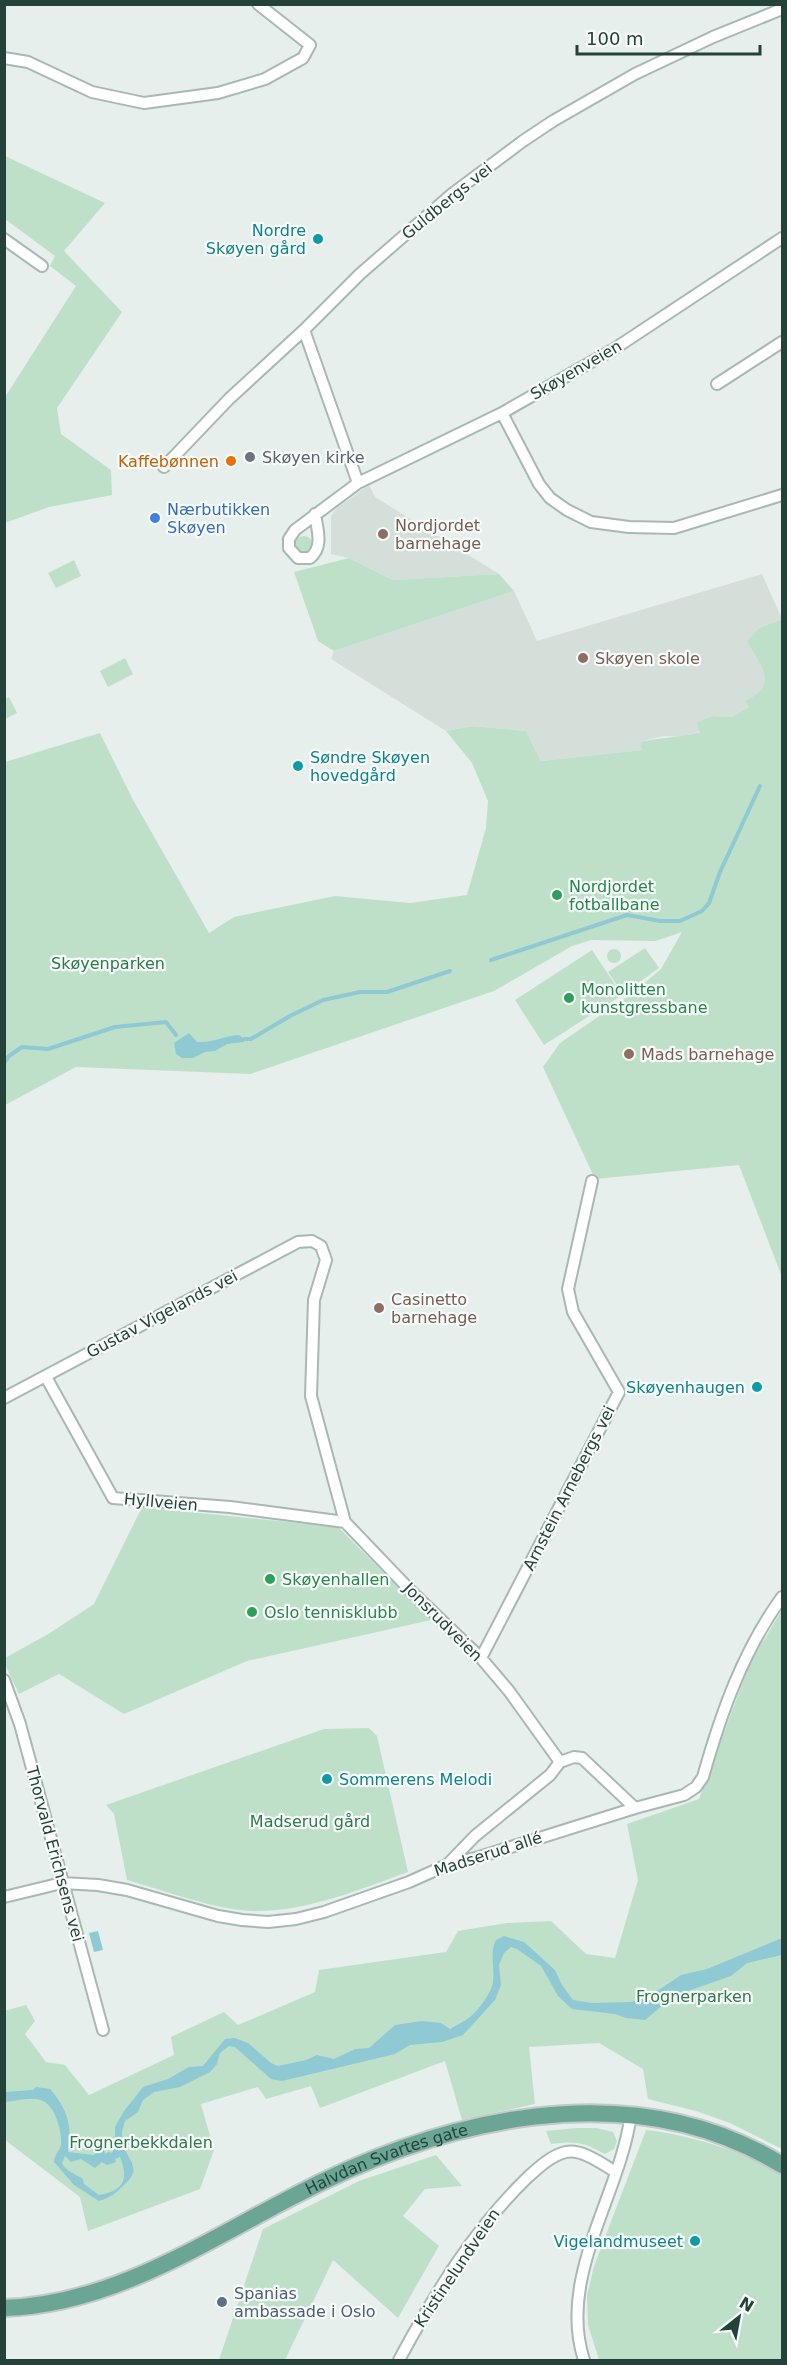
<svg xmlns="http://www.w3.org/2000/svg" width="787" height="2365" font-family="'DejaVu Sans',sans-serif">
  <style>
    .built { fill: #d4dfda }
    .green { fill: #bfe0c8 }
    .water { fill: #8ec9d4; fill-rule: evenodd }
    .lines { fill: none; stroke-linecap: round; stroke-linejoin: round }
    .stream { stroke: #8ec9d4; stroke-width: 4 }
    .minor-casing { stroke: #a8b8b2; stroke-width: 14 }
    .primary-casing { stroke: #c2cac8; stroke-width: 20 }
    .minor { stroke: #fff; stroke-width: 10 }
    .primary { stroke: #6aa596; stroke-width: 16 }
    .culture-dot { fill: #0f9aa8; stroke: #f7fbf9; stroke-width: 2 }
    .worship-dot { fill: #6b7280; stroke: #f7fbf9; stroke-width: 2 }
    .food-dot { fill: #e8710a; stroke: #f7fbf9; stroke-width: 2 }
    .shop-dot { fill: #3f7fe0; stroke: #f7fbf9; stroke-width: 2 }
    .education-dot { fill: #8d6e63; stroke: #f7fbf9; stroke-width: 2 }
    .leisure-dot { fill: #2e9e5b; stroke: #f7fbf9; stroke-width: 2 }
    .service-dot { fill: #5c6f8a; stroke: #f7fbf9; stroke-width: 2 }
    .labels { text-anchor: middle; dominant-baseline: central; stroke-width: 4.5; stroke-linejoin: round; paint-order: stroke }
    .street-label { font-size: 16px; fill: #24423a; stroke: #f7fbf9 }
    .culture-label { font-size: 16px; fill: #0d838f; stroke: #f7fbf9; text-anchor: end }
    .worship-label { font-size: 16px; fill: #5b616d; stroke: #f7fbf9; text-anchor: start }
    .food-label { font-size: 16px; fill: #c56008; stroke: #f7fbf9; text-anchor: end }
    .shop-label { font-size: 16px; fill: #366cbe; stroke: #f7fbf9; text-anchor: start }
    .education-label { font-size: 16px; fill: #785e54; stroke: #f7fbf9; text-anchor: start }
    .leisure-label { font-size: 16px; fill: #27864d; stroke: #f7fbf9; text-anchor: start }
    .park-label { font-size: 16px; fill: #2d7a4b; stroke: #f7fbf9 }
    .service-label { font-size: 16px; fill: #4e5e75; stroke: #f7fbf9; text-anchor: start }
  </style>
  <rect width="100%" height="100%" fill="#e6efeb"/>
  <path class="built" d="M369,485L375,497L499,574L393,580L349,558L331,554V516L337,508Z
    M762,574L782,619L759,628L748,641L766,673L765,683L758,695L749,707L732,717L713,716L696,724L701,731L682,737L663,736L640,742L642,750L541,761L526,731L472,726L446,731L331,659L334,651L514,591L537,641Z"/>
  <path class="green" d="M5,156L105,203L64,251L122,312L57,408L61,434L111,470L112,495L49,507L5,523V397L76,286L50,266L55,256L5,219Z
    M295 545a9 9 0 1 1 18 0a9 9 0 1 1-18 0Z
    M349,558L393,580L499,574L514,591L334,651L318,641L294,572Z
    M74,560L81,576L56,588L48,573Z
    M782,619V1277L739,1165L595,1179L543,1067L560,1043L630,995L661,969L682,932L656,941L591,940L572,946L494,991L250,1074L76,1067L5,1105V762L100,733L132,798L209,933L234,917L335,896L410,903L467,895L486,828L488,801L472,763L446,731L472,726L526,731L541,761L642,750L640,742C660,737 680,738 700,732L696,723L713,716L732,717L749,707L745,701C780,685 761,666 747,641L759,628Z
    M125,658L133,674L108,687L100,671Z
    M9,697L17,713L5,719V699Z
    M645,948L659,968L623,994L608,972Z
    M607 956a7 7 0 1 1 14 0a7 7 0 1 1-14 0Z
    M592,950L622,995L544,1045L515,1000Z
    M142,1507L338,1527L431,1620L247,1661L124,1714L59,1674L19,1694L5,1664V1658L50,1633L94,1604Z
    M782,1610V2149L730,2123L696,2111L648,2099L643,2069L599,2043L529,2047L535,2104L462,2120L445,2061L320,2108L311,2086L266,2099L258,2087L201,2104L214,2150L200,2189L88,2231L80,2197L5,2140L4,2011L26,2005L35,2021L25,2034L46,2062L65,2065L89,2095L174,2055L171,2037L224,2012L238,2025L315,1992L319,1970L446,1952L458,1931L507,1923L551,1921L586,1954L615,1958L638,1880L627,1824L699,1799L750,1663Z
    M369,1728L377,1736L408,1872C358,1890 307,1912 252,1911C216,1910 163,1890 127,1880L114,1814L106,1805L324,1729Z
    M576,2128H596L613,2132L617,2141L614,2149L605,2154C581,2142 578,2141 551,2144L546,2131Z
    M646,2130C686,2134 749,2152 782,2176V2360H599L588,2325L587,2295L594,2266Z
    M436,2155L462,2186L425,2189L403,2216L439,2246L398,2318L333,2260L285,2360H219L263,2229L359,2181Z"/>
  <path class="water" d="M189,1033L197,1042C215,1043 222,1036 239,1035L244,1039V1042L227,1044L215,1051L205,1052L193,1058H182L176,1054L174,1043Z
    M98,1931L103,1950L94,1952L89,1933Z
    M504,1936L524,1942L555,1970L562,1985L573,2000L592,2003L631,2002L650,1996L681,1975L707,1969L782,1938V1955L747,1963L731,1976L685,1992L668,2001L645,2020L626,2018L615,2014L572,2009L558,1996L541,1966L517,1949L511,1947L504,1953L499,1965L501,1985L495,2000L463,2035L442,2042L410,2045L395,2054L282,2081L271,2079L235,2047L229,2046L220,2053L217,2064L210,2072L180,2087L154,2092L143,2100L138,2112L125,2121C123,2127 121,2133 122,2140C124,2157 144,2167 126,2183C117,2192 112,2197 99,2201L74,2185L54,2162C54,2155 59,2152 61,2145C62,2136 59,2126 56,2117C45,2091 28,2100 5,2102V2092L33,2090L36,2087L50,2089C67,2108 73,2127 68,2152L94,2155L98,2151L104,2149L105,2154L109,2152L112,2153L115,2145V2127L124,2111L143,2087L168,2079L189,2067L203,2066L225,2039L235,2038L248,2043L271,2063L278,2066L306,2060L317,2055L334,2059L355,2049L369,2048L395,2025L422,2021L441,2023L450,2029C456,2025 464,2022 470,2017C478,2011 492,1992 493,1982C495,1966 489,1954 496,1940ZM65,2156L71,2162L81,2159L95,2168L102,2162L107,2165L116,2162L115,2159L120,2157C129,2179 124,2191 99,2195L84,2184L83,2179C76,2174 66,2172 62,2163Z"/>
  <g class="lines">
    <path class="stream" d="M491,960L627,915L660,921H680L702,911L709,903L720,872L760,786
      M244,1039H251L290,1016L323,1000L360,992H387L450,971
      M4,1063L9,1056L22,1047L48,1049L115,1027L166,1022L176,1035"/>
    <defs>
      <path id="minor" d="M4,58L28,62L92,92L144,103L218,93L265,79L303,58L310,45L258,4
        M4,239L42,266
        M304,330L358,483
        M717,384L782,342
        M502,413L539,484L550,498L567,510L591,522L629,527L674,528L782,495
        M164,467L229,399L304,330L360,274L452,194L523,141L553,121L635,74L713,37L782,9
        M315,514C317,529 324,547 310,558H298L289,548V539L295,530L358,483L502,413L614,349L782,238
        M46,1377L113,1498L230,1507L345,1522
        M4,1398L298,1242L312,1241L321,1246L326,1260L314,1300L311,1396L345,1522L412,1592L481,1658L509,1691L560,1762L574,1757L582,1758L635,1808
        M481,1658L619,1392L573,1312L568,1289L592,1181
        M4,1680L20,1724L103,2030
        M447,1865L475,1836L550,1775L560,1762
        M4,1897L62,1883L98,1885L127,1890L218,1916L242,1920L268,1922L296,1919L324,1912L409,1882L447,1865L479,1857L635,1808L684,1795L696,1787L703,1777C721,1713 743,1651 782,1597
        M399,2360C434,2295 474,2229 528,2177C539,2167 552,2155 566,2152C583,2149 602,2164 616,2172
        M584,2360C557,2277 620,2196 631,2114"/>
      <g id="primary">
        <path id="s1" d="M4,2308C109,2305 200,2245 290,2198C439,2119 629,2071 782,2165"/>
      </g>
    </defs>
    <use href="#minor" class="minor-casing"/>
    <use href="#primary" class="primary-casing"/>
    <use href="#minor" class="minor"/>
    <use href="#primary" class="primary"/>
  </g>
  <g class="culture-dot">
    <circle cx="318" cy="239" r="6"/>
    <circle cx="298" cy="766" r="6"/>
    <circle cx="757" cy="1387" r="6"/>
    <circle cx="327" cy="1779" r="6"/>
    <circle cx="695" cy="2241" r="6"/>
  </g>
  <circle class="worship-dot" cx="250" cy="457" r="6"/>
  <circle class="food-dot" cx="231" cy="461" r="6"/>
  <circle class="shop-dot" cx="155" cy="518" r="6"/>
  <g class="education-dot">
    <circle cx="383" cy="534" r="6"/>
    <circle cx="583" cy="658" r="6"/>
    <circle cx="629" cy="1054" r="6"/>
    <circle cx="379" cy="1308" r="6"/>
  </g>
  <g class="leisure-dot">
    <circle cx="557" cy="895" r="6"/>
    <circle cx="569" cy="998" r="6"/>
    <circle cx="270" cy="1579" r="6"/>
    <circle cx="252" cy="1612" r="6"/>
  </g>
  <circle class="service-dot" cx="222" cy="2302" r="6"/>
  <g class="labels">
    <g class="street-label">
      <text transform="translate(447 201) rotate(-39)">Guldbergs vei</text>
      <text transform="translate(576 370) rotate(-30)">Skøyenveien</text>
      <text transform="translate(162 1314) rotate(-28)">Gustav Vigelands vei</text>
      <text transform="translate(569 1488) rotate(-63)">Arnstein Arnebergs vei</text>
      <text transform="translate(161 1502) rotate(5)">Hyllveien</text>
      <text transform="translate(443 1622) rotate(45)">Jonsrudveien</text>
      <text transform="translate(55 1854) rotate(75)">Thorvald Erichsens vei</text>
      <text transform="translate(488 1854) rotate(-18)">Madserud allé</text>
      <text stroke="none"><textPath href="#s1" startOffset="414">Halvdan Svartes gate</textPath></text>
      <text transform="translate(457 2268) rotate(-56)">Kristinelundveien</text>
    </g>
    <g class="culture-label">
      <text x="306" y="230">Nordre<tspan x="306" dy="18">Skøyen gård</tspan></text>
      <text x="310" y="757" text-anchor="start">Søndre Skøyen<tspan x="310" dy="18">hovedgård</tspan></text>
      <text x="745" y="1387">Skøyenhaugen</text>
      <text x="339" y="1779" text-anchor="start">Sommerens Melodi</text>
      <text x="683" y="2241">Vigelandmuseet</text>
    </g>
    <g class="worship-label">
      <text x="262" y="457">Skøyen kirke</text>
    </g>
    <g class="food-label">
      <text x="219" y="461">Kaffebønnen</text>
    </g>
    <g class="shop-label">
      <text x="167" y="509">Nærbutikken<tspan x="167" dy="18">Skøyen</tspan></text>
    </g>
    <g class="education-label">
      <text x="395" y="525">Nordjordet<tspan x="395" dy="18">barnehage</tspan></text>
      <text x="595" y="658">Skøyen skole</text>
      <text x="641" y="1054">Mads barnehage</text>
      <text x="391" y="1299">Casinetto<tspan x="391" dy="18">barnehage</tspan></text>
    </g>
    <g class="leisure-label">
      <text x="569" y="886">Nordjordet<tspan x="569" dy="18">fotballbane</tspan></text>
      <text x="581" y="989">Monolitten<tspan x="581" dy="18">kunstgressbane</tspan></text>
      <text x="282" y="1579">Skøyenhallen</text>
      <text x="264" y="1612">Oslo tennisklubb</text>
    </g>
    <g class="park-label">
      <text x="108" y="963">Skøyenparken</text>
      <text x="310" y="1821">Madserud gård</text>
      <text x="694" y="1996">Frognerparken</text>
      <text x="141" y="2142">Frognerbekkdalen</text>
    </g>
    <g class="service-label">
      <text x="234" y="2293">Spanias<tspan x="234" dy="18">ambassade i Oslo</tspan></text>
    </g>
  </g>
  <rect width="787" height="2365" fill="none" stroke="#24423a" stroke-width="12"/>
  <g transform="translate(739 2317) rotate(31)" stroke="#f7fbf9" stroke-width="4.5" paint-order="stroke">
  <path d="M0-4.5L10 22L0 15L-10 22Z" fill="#24423a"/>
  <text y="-9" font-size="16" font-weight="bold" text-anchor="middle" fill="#24423a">N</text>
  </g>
  <path d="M577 45v9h183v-9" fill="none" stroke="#24423a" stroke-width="3"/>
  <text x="586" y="45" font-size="18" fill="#24423a" stroke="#f7fbf9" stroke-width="4.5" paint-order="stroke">100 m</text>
</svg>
